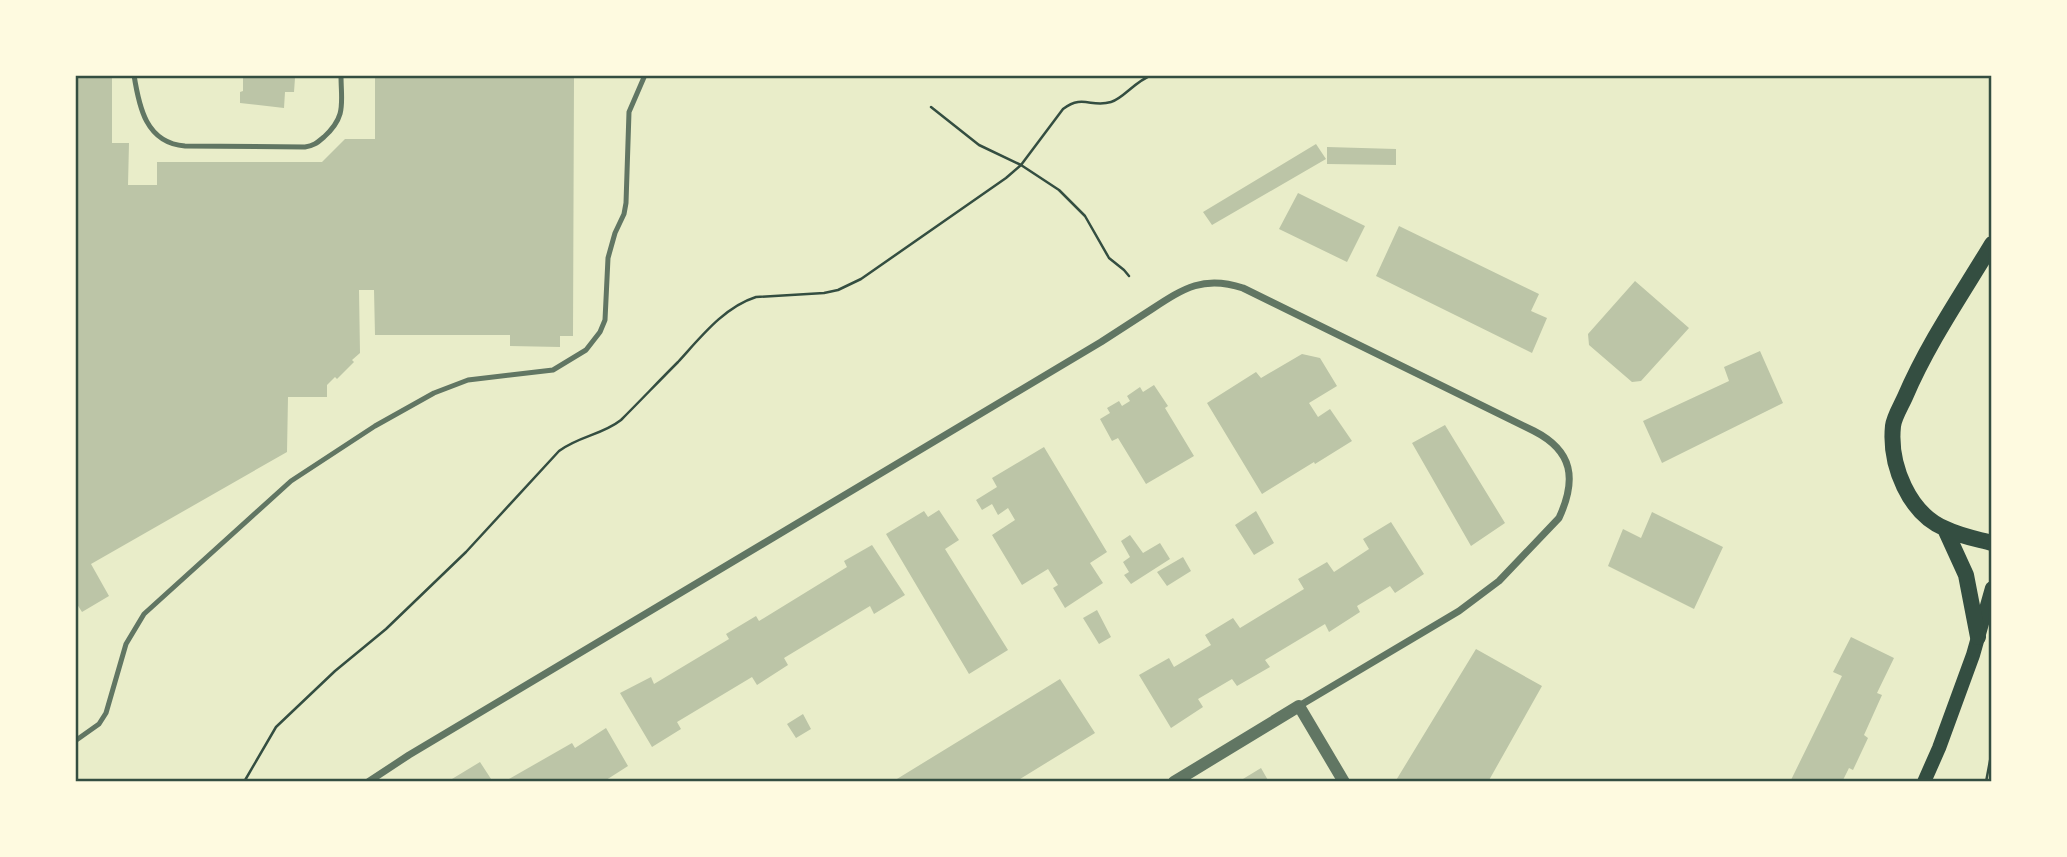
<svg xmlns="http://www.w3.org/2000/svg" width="2067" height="857" font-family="Georgia,serif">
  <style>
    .building { fill: #bcc5a7 }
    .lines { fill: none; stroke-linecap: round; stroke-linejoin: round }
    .path { stroke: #344e41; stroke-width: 2.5 }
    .service { stroke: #617663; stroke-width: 5 }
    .minor { stroke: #617663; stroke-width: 7 }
    .tertiary { stroke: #617663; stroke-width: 12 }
    .secondary { stroke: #344e41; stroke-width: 14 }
    .primary { stroke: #344e41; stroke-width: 16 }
    .neatline { fill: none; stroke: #344e41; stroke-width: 2.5 }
  </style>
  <rect width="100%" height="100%" fill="#e9edc9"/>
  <path class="building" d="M75,75H112V143H129L128,185H157V162H322L345,139H375V75H580V78H574L573,336H560V347L510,346V335H375L374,290H359L360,353L352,360L354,362L337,379L335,377L327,385V397H288L287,452L91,564L109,596L82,612L75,601Z
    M243,75H291V78H295L294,92H285L284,108L240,103V92L243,91Z
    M1316,144L1326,159L1212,225L1203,212Z
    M1327,147L1396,149V165L1327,164Z
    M1298,193L1365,226L1347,262L1279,229Z
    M1399,226L1539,294L1531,311L1547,318L1532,353L1376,276Z
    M1635,281L1689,328L1641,381L1632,382L1589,345L1588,334Z
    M1760,351L1783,403L1662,463L1643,421L1729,381L1724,367Z
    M1302,354L1320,358L1337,386L1309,403L1318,417L1330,409L1352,441L1315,464L1314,462L1262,494L1207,403L1256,372L1261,378Z
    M1154,385L1168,406L1165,408L1194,456L1146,484L1118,438L1112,441L1100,419L1110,413L1107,408L1119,401L1122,406L1130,401L1127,396L1140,387L1143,392Z
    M1445,425L1505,523L1471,546L1412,443Z
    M1044,447L1107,552L1090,563L1103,583L1065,608L1053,588L1058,585L1048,569L1022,585L992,535L1015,520L1008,508L998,515L992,504L982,510L976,500L997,487L992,478Z
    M939,510L959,540L945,549L1008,650L969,674L886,534L924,511L928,517Z
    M1256,511L1274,543L1254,555L1235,525Z
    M1652,512L1723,547L1694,609L1608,566L1623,529L1641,538Z
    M1391,522L1424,574L1395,593L1390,586L1357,606L1360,612L1329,632L1325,624L1265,660L1270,667L1237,686L1232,679L1198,699L1203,707L1171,728L1139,675L1169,658L1174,667L1211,645L1205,635L1233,618L1240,628L1304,589L1298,579L1327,562L1334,572L1369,549L1363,539Z
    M1130,535L1143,553L1160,543L1170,559L1131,584L1124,575L1129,572L1123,562L1130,557L1121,541Z
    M872,545L905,595L874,614L870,606L784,658L788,665L757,685L752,677L677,722L681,729L652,747L620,693L651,677L654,684L729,639L726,634L756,616L759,621L847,567L844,561Z
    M1183,557L1191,571L1167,586L1157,572Z
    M1097,610L1111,637L1099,644L1083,618Z
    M1851,637L1894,658L1877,693L1882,695L1864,735L1868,738L1853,770L1849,768L1842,782H1790L1842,676L1833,672Z
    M1476,649L1542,686L1488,782H1395Z
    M1060,679L1095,733L1015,782H892Z
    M803,714L811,729L796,738L787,724Z
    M606,728L628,766L603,782H511L509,779L572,743L575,748Z
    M480,762L493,782H447Z
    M1261,768L1269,782H1238Z"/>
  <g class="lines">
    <path class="path" d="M931,107L979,145L1021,165L1059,190L1085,216L1109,258L1124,270L1129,276
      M244,782L276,727L335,671L386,629L466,552L559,451C579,436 602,435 621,420C640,401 659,381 678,362C700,338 724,307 756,297L824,293L838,290L861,279L1006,178L1021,165L1063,109C1083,94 1091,108 1111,102C1123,99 1135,81 1152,75
      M1986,782L1992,750"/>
    <path class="service" d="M134,75C139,107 146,143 185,146L305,147C314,146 318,142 324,137C347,116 341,103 341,75
      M75,741L99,724L106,713L126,644L144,614L291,481L375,426L434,393L468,380L553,370L586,350L600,332L605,320L608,258L615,233L624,214L626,203L629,112L645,75"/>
    <path class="minor" d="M368,782L409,755L1101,342C1118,331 1135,320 1152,309C1184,288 1204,275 1243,288L1534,431C1573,451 1577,479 1559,518L1499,581L1459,611L1299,706"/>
    <path class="tertiary" d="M1174,782L1299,706L1344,782"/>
    <path class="secondary" d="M1924,782L1939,748L1973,655L1992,588"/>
    <path class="primary" d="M1992,244C1962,294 1928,343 1905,397C1901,406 1894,417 1893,426C1889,465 1909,514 1946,529C1960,536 1977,539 1992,543
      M1945,529L1966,575L1978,637"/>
  </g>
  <rect width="2067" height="857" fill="none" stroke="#fefae0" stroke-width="154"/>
  <rect x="77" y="77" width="1913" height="703" class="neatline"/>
</svg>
